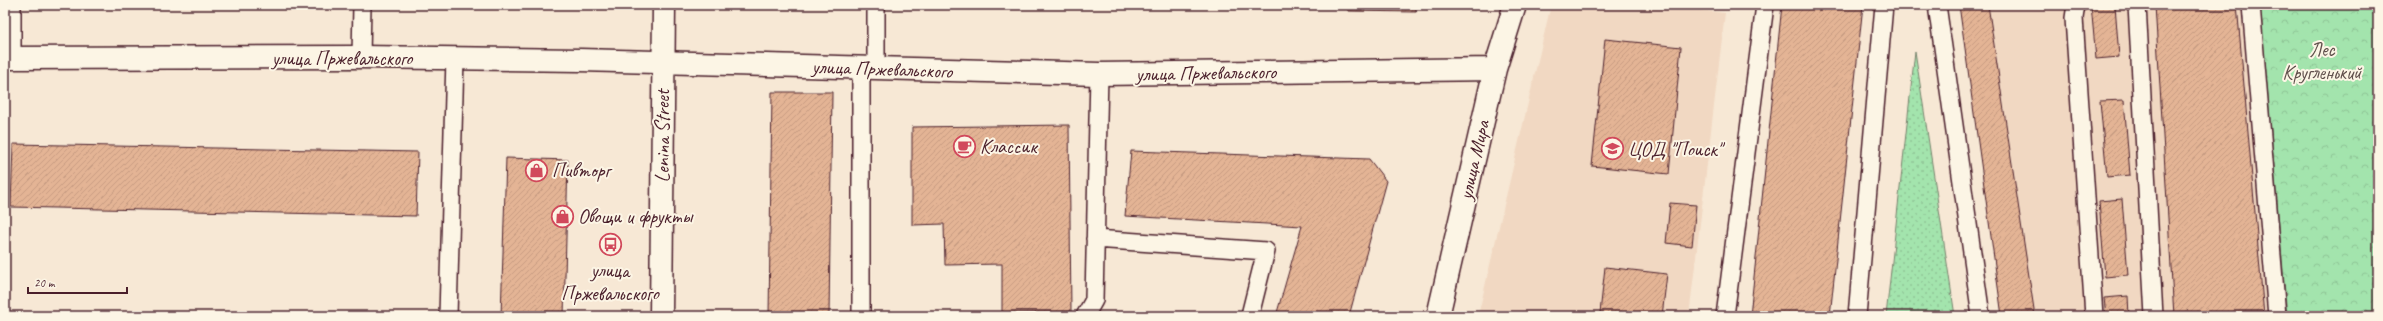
<svg xmlns="http://www.w3.org/2000/svg" width="2383" height="321" font-family="Caveat,sans-serif">
  <style>
    .built { fill: #f1d8c2 }
    .grass { fill: url(#grass-dots); stroke: #76826c }
    .forest { fill: url(#forest-crowns); stroke: #76826c }
    .building { fill: url(#building-hatch); stroke: #4a1f2b }
    .lines { fill: none; stroke-linecap: round; stroke-linejoin: round }
    .service-casing { stroke: #4a1f2b; stroke-width: 20 }
    .minor-casing { stroke: #4a1f2b; stroke-width: 25 }
    .secondary-casing { stroke: #4a1f2b; stroke-width: 25 }
    .service { stroke: #fcf5e5; stroke-width: 17 }
    .minor { stroke: #fcf5e5; stroke-width: 22 }
    .secondary { stroke: #fcf5e5; stroke-width: 22 }
    .labels { text-anchor: middle; dominant-baseline: central; stroke-width: 4; stroke-linejoin: round; paint-order: stroke }
    .park-label { font-size: 20px; fill: #60504c; stroke: #fcf5e5 }
    .street-label { font-size: 20px; fill: #4a1f2b; stroke: #fcf5e5 }
    .poi-label { font-size: 20px; fill: #4a1f2b; stroke: #fcf5e5; text-anchor: start }
  </style>
  <defs>
    <pattern id="grass-dots" width="8" height="8" patternUnits="userSpaceOnUse"><rect width="8" height="8" fill="#a3e4ad"/><path d="M2 2h.1M6 6h.1" fill="none" stroke="#8ec395" stroke-width="1.8" stroke-linecap="round"/></pattern>
    <pattern id="forest-crowns" width="20" height="18" patternUnits="userSpaceOnUse"><rect width="20" height="18" fill="#a3e4ad"/><path d="M2 6a3 3 0 1 1 6 0M12 15a3 3 0 1 1 6 0" fill="none" stroke="#8ec395"/></pattern>
    <pattern id="building-hatch" width="6" height="6" patternUnits="userSpaceOnUse"><rect width="6" height="6" fill="#e4b495"/><path d="M-1 1l2-2M0 6l6-6M5 7l2-2" fill="none" stroke="#c59a81"/></pattern>
  </defs>
  <rect width="100%" height="100%" fill="#f7e8d5"/>
  <filter id="ink" filterUnits="userSpaceOnUse"><feTurbulence type="fractalNoise" baseFrequency=".025" numOctaves="2"/><feDisplacementMap in="SourceGraphic" scale="8" xChannelSelector="R" yChannelSelector="G"/><feConvolveMatrix kernelMatrix="1 2 1 2 8 2 1 2 1" color-interpolation-filters="sRGB"/></filter>
  <g filter="url(#ink)">
    <path class="built" d="M1551,5H1655L1725,13L1689,316H1478Z
      M1959,5H2260L2287,316H2002Z"/>
    <path class="grass" d="M1915,51L1955,316H1886Z"/>
    <path class="forest" d="M2260,5H2378V316H2287Z"/>
    <path class="building" d="M1348,5H1416V12L1348,11Z
      M1782,5H1863L1830,316H1750Z
      M1959,5H1988L2035,316H2002Z
      M2091,5H2115L2119,57L2096,59Z
      M2155,5H2237L2264,316H2174Z
      M1605,39L1681,47L1669,174L1592,166Z
      M772,92H832L829,316H769Z
      M2124,100L2130,175L2107,177L2100,101Z
      M1069,125L1071,312L1002,313V264L945,265L944,224L912,225V127Z
      M13,144L418,152L416,216L11,207Z
      M1131,151L1369,159L1386,181L1349,316H1276L1302,226L1125,216Z
      M506,158L568,160L564,316H501Z
      M2122,199L2128,275L2105,277L2099,201Z
      M1670,203L1696,205L1692,246L1666,243Z
      M1605,267L1667,274L1662,316H1630L1600,313Z
      M2128,296L2129,316H2106L2104,298Z"/>
    <g class="lines">
      <defs>
        <path id="service" d="M876,5V69
          M1937,5L1981,316
          M2076,5L2074,18L2094,316
          M2137,5L2154,316
          M2251,5L2277,316
          M361,57L362,5
          M12,58V5
          M1095,239L1266,251L1251,311
          M448,316L455,58
          M861,316V69
          M1085,316L1094,300L1099,74
          M1725,316L1765,5
          M1857,316L1884,5"/>
        <path id="minor" d="M5,58L361,57L580,60L1099,74L1495,69
          M1438,316L1495,69L1515,5"/>
        <path id="secondary" d="M661,316L664,5"/>
      </defs>
      <use href="#service" class="service-casing"/>
      <use href="#minor" class="minor-casing"/>
      <use href="#secondary" class="secondary-casing"/>
      <use href="#service" class="service"/>
      <use href="#minor" class="minor"/>
      <use href="#secondary" class="secondary"/>
    </g>
  </g>
  <defs>
    <symbol id="cafe-ring" viewBox="-11 -11 22 22"><circle r="9.5" fill="#fcf5e5" stroke="#d1495b" stroke-width="1.5"/><path d="M-5.5-4.5H6V0H3Q3 3.5 0 3.5H-2.5Q-5.5 3.5-5.5 0ZM3-3.2v2h1.7v-2ZM-6 4.5H4V6H-6Z" fill="#d1495b"/></symbol>
    <symbol id="school-ring" viewBox="-11 -11 22 22"><circle r="9.5" fill="#fcf5e5" stroke="#d1495b" stroke-width="1.5"/><path d="M0-5L7-2L0 1L-7-2ZM-4 1L0 2.5L4 1V4Q0 6-4 4Z" fill="#d1495b"/></symbol>
    <symbol id="shop-ring" viewBox="-11 -11 22 22"><circle r="9.5" fill="#fcf5e5" stroke="#d1495b" stroke-width="1.5"/><path d="M-5-2.5h2.3a2.7 3.5 0 0 1 5.4 0H5L5.5 6h-11ZM-1.5-2.5h3a1.5 2.3 0 0 0-3 0Z" fill="#d1495b"/></symbol>
    <symbol id="bus-ring" viewBox="-11 -11 22 22"><circle r="9.5" fill="#fcf5e5" stroke="#d1495b" stroke-width="1.5"/><path d="M-5-6H5V4H4V6H2V4H-2V6H-4V4H-5ZM-3.5-4V0h7V-4ZM-3.5 1.2v1.5H-2V1.2ZM2 1.2v1.5H3.5V1.2Z" fill="#d1495b"/></symbol>
  </defs>
  <g fill-rule="evenodd">
    <use href="#cafe-ring" x="952" y="134" width="25" height="25"/>
    <use href="#school-ring" x="1600" y="136" width="25" height="25"/>
    <use href="#shop-ring" x="524" y="158" width="25" height="25"/>
    <use href="#shop-ring" x="550" y="204" width="25" height="25"/>
    <use href="#bus-ring" x="598" y="232" width="25" height="25"/>
  </g>
  <g class="labels">
    <g class="park-label">
      <text x="2322" y="49">Лес<tspan x="2322" dy="23">Кругленький</tspan></text>
    </g>
    <g class="street-label">
      <text x="342" y="58">улица Пржевальского</text>
      <text transform="translate(882 69) rotate(2)">улица Пржевальского</text>
      <text transform="translate(1206 73) rotate(-1)">улица Пржевальского</text>
      <text transform="translate(662 136) rotate(-90)">Lenina Street</text>
      <text transform="translate(1474 160) rotate(-77)">улица Мира</text>
    </g>
    <g class="poi-label">
      <text x="980" y="146">Классик</text>
      <text x="1628" y="149">ЦОД "Поиск"</text>
      <text x="552" y="170">Пивторг</text>
      <text x="578" y="216">Овощи и фрукты</text>
      <text x="610" y="270" text-anchor="middle">улица<tspan x="610" dy="23">Пржевальского</tspan></text>
    </g>
  </g>
  <rect width="2383" height="321" fill="none" stroke="#fcf5e5" stroke-width="20"/>
  <rect x="10" y="10" width="2363" height="301" fill="none" stroke="#4a1f2b" stroke-width="1.5" filter="url(#ink)"/>
  <path d="M28 287v6h99v-6" fill="none" stroke="#4a1f2b" stroke-width="2"/>
  <text x="34" y="287" font-size="12" fill="#4a1f2b" stroke="#fcf5e5" stroke-width="3" paint-order="stroke">20 m</text>
</svg>
